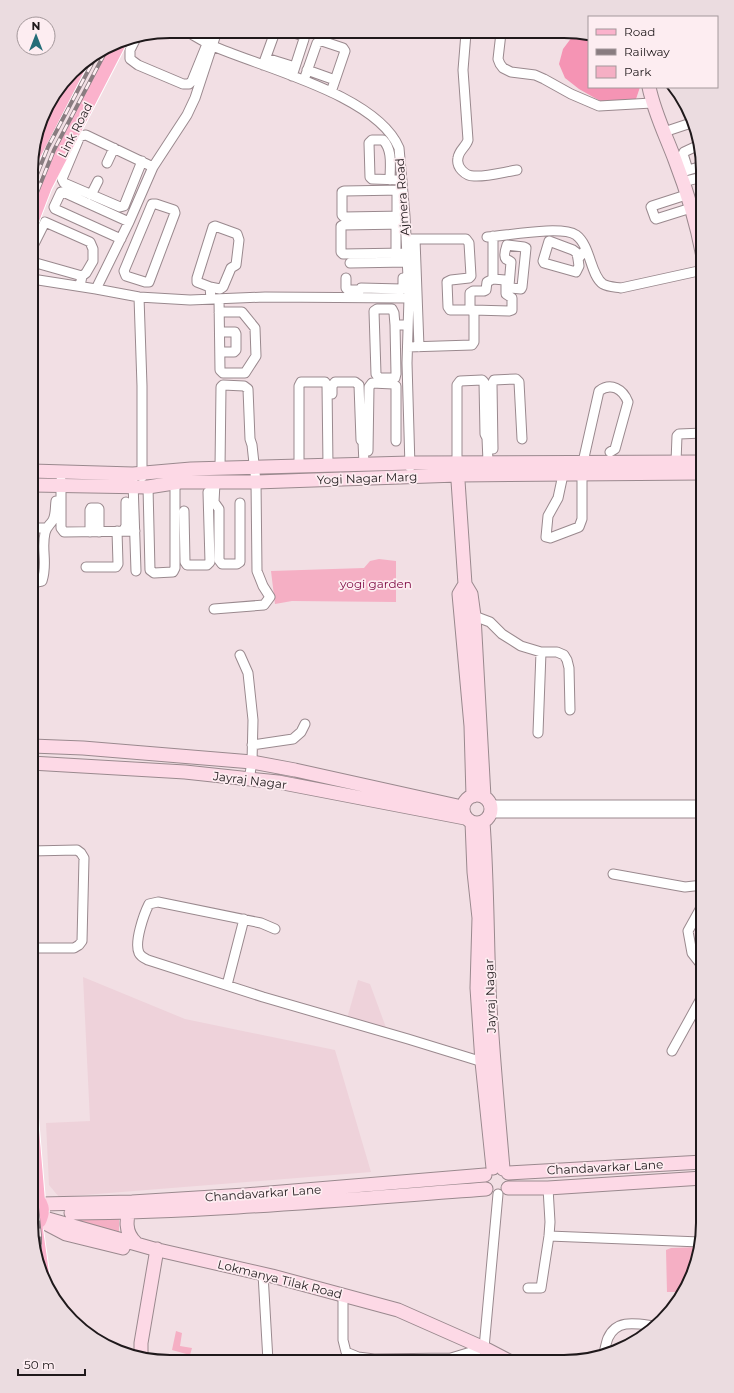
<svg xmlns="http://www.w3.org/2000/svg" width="734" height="1393" font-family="Montserrat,sans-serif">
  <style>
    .built { fill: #eed2da }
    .green { fill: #f5afc4 }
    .water { fill: #f594b4 }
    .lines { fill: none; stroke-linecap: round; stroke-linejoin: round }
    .street-casing { stroke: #9a898e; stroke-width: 11 }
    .secondary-casing { stroke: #9a898e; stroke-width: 15 }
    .primary-casing { stroke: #fff; stroke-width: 16 }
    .street { stroke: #fff; stroke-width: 9 }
    .secondary { stroke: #fdd9e6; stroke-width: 13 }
    .primary { stroke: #fbb2cc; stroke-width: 14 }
    .rail-casing { stroke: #897c80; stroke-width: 4 }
    .rail { stroke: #fdedf1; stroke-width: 2.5; stroke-dasharray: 8; stroke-linecap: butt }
    .labels { text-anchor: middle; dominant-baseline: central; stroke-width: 3.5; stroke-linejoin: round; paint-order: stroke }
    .street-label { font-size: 12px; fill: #1f191b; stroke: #fdedf1 }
    .park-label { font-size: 12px; fill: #7d0842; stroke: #fdedf1 }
    .rim { fill: none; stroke: #1f191b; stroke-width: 2 }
  </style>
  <rect width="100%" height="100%" fill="#f2dfe4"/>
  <path class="built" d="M83,977L185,1019L335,1050L371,1172L59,1197L49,1185L46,1123L90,1121Z
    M358,980L370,984L388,1033L346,1022Z"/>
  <path class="green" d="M379,559L396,561V602L292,601L275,604L271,571L364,568L370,561Z
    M119,1218V1233L65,1219Z
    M699,1247L693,1276L684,1292H667L666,1250L671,1248Z
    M176,1331L182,1333L180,1346L192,1348L190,1355L172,1350Z"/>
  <path class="water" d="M582,34H589V87H640L636,99L626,104L602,102L579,89L565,78L559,64L563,49L572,37Z"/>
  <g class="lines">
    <defs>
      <path id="street" d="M186,31C195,36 204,42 213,46C263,68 377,95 399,148L405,216L409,298L407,363L410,467
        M292,32L303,36L304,39L292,76
        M466,33L463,70L468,140C466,147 459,150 458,158C456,167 465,176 474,176C486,177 504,172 517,170
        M501,33L498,59L500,64L503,68L511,72L535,75L544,79L571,94L599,106L652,103
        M136,38L130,50V59L138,65L183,84H189L192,81L207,44
        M266,58L295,67
        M263,65L275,32
        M307,70L335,80
        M304,80L317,43L322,41L343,48L345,51L331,92
        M664,132L694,122
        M142,161L124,206L120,207L64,183L62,179L80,136L86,135L153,167
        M107,163L114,148
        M688,170L683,154L684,152L699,145
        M682,172L702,166
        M390,180C390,167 393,150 383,140H372L369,143L370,177L372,179L402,180
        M682,182L703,177
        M397,190V211
        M402,190L344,191L342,192V215L344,217L405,216
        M91,195L98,181
        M686,195L652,206L651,207L655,218L656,219L691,208
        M152,204H156L174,210L175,213L149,282H145L126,276L124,271Z
        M396,224V248
        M405,224L343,225L341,226V252L343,254L406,253
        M487,237C506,236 561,225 576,235C591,246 590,275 603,284C608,287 615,287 621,288L703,270
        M121,239L55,209L54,207L61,192H63L129,222
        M406,239H466L469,243L471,276L469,278L451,280L447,282L448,307L450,310H471L474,313V342L472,345L408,347
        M415,239L419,347
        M507,245L524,247L526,248L522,287L521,289L511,288L509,286L511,262C510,261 508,260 506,259C503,256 506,248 507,245Z
        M32,253V248L45,222L90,242L93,249V261L86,273L82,276L80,286
        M578,259L577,253L573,250L549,241L543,261L544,263L576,272L579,266L578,259L586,249
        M36,263L82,276
        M350,263L407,262
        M346,278V288L348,290H360L361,288L402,289L403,288V278
        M32,279L96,289L139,297L190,300L265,297L409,298
        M493,279L505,280L506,282V294L512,298V310L509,311L473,310L470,309V293L473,291H484L486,290L487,282L493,279V236
        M210,287L220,289L223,287L231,268L236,265L239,240L237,234L215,226L213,227L197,278V282L210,287L211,299
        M96,289L129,222L153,167L187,115L195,98L217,31
        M139,297L142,386V477
        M219,299L220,370L223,373H245L256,356L255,328L242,312H219
        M395,325L396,374L395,378H379L376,374L374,311L377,309H392L394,313L395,325H408
        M220,332H235L236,334V350L234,352H220
        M332,394V386L335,382H355L359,385L361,440L363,442L364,464
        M493,449L492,384L494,380L516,379L519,382L522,439
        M368,451L369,387L372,383L393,384L396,386V441
        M583,462L599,391C611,382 623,389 628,402L615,449L610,452
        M676,462L677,436L679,434L703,433
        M457,463V385L460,381L482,380L484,382L485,434L487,438L488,462
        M299,467V386L301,382H325L327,385L328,466
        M564,470L558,498L548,516L546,537L550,538L579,527L582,519V474
        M61,480V528L64,532L135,531
        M133,482L136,571
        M215,483L214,502L219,509V560L222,564H237L240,562V503
        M148,487L150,570L154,573L173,572L175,568V483
        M184,511L185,562L187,565H207L210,562L208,492
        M32,528H46
        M123,531L126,526V502
        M90,532V510L91,508H98L99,509V532
        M86,567H116L118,564L117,531
        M32,583L42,581C48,563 41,550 45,533C46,527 50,525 53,520C56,514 55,507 56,501
        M214,609L264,605L270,597L263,586L257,571L256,482L252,445L250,439L248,389L244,386L223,385L221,387L220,468
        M474,616L490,622L502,634L521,646L541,652H557L564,655L567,660L569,668L570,710
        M240,655L248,673L253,720L252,762L249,780
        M538,733L541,652
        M252,745L293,739L301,732L305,724
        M490,805H703
        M490,813H703
        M613,874L685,887L703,885
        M275,929L261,923L158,902L149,904C144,914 134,942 139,953C141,957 144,958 148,960L263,997L408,1039L486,1063
        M31,948H74L79,945L82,941L84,858L81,853L77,850L31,851
        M703,967L692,953L688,931L703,904
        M227,985L244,919
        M672,1051L703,995
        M549,1236L700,1242
        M263,1274L268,1361
        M528,1288H541L549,1236L550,1222L548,1188
        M343,1295V1340L346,1352L358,1357L374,1359L451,1358L484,1348L498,1194
        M603,1356C605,1350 606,1343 608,1338C617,1318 638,1324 655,1326"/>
      <path id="secondary" d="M649,87C654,112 666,136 675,160C687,191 697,224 703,257
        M457,466L465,584L471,594L474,616L484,797
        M32,471L133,474L191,469L410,463L703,462
        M32,485L148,487L180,482H256L458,475L703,473
        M465,584L459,594L471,726L473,796
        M32,746L83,748L252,762L295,770L462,807
        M31,763L185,772L278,782L465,818
        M463 809a14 14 0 1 1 28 0a14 14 0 1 1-28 0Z
        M472,822L474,872L479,918L477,988L482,1062L493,1168
        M483,822C487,877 487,933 489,988C492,1049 498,1109 503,1169
        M508,1173L703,1162
        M508,1188H548L703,1178
        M41,1204L132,1202L245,1195L485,1175
        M131,1204C126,1219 124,1232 136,1243
        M71,1213C210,1212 348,1199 486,1189
        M41,1217L154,1249L272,1276L398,1310L484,1348L511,1362
        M47,1224L66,1234L123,1248
        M141,1358V1343L157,1249"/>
      <path id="primary" d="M32,158L80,64
        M32,220L45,186L120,41
        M31,1118L38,1201
        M31,1197C43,1201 44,1211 39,1221L31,1224
        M35,1223L42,1273"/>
    </defs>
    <use href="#street" class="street-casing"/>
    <use href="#secondary" class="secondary-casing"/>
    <use href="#primary" class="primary-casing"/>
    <use href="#street" class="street"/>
    <use href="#secondary" class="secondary"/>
    <use href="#primary" class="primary"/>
    <defs>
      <path id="rail" d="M32,187L48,147L97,54
        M32,205L54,150L108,47
        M31,1149L40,1237V1270
        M31,1219L32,1231"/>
    </defs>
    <use href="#rail" class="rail-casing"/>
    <use href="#rail" class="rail"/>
  </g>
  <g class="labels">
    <g class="street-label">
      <text transform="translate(75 130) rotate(-63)">Link Road</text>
      <text transform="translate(402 197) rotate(-94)">Ajmera Road</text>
      <text transform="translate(367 478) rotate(-2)">Yogi Nagar Marg</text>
      <text transform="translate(250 780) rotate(7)">Jayraj Nagar</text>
      <text transform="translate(490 996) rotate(-92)">Jayraj Nagar</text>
      <text transform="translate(605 1167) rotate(-3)">Chandavarkar Lane</text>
      <text transform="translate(263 1193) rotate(-4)">Chandavarkar Lane</text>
      <text transform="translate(280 1279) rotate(14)">Lokmanya Tilak Road</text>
    </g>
    <g class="park-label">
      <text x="376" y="583">yogi garden</text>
    </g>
  </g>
  <path d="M0 0H734V1393H0ZM170 38H564A132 132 0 0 1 696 170V1223A132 132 0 0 1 564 1355H170A132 132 0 0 1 38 1223V170A132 132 0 0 1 170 38Z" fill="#ebdce0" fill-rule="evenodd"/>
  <path class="rim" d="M170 38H564A132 132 0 0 1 696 170V1223A132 132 0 0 1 564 1355H170A132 132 0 0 1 38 1223V170A132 132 0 0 1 170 38Z"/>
  <rect x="588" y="16" width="130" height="72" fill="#fdedf1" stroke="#a4989b"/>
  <rect x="596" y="29" width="20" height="6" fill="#fbb2cc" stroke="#a4989b"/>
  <text x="624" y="36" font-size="12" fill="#1f191b">Road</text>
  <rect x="596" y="49" width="20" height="6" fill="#897c80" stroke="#a4989b"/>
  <text x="624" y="56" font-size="12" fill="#1f191b">Railway</text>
  <rect x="596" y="66" width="20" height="12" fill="#f5afc4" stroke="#a4989b"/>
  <text x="624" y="76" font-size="12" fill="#1f191b">Park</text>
  <g transform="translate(36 36)"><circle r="19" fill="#fdedf1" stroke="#a4989b"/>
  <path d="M0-3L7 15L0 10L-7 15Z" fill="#246d78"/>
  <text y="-6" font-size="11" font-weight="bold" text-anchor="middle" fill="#1f191b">N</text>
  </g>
  <path d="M18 1369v6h67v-6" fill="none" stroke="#1f191b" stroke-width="2"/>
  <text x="24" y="1369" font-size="12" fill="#1f191b" stroke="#fdedf1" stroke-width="3" paint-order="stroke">50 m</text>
</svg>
